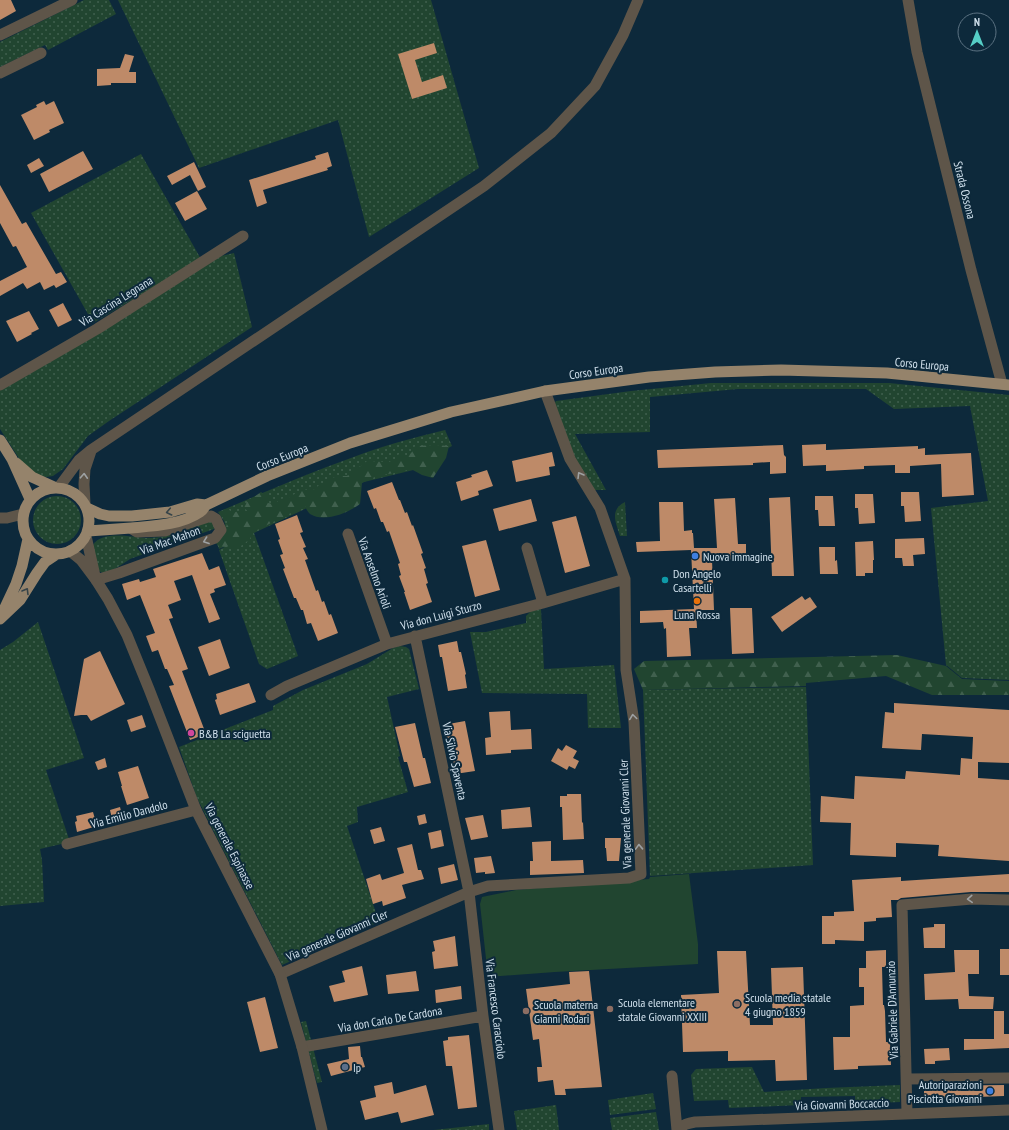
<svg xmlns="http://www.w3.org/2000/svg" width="1009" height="1130" font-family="'PT Sans Narrow',sans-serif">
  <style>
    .green { fill: url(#green-dots) }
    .forest { fill: url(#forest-firs) }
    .pitch { fill: #214530 }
    .building { fill: #be8a68 }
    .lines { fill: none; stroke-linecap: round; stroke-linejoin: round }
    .minor { stroke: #5e5549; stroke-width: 11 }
    .tertiary { stroke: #5e5549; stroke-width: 11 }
    .primary { stroke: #95836b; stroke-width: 11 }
    .oneway { stroke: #9da1a3 }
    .oneway2 { stroke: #364449 }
    .shop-dot { fill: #3f7fe0; stroke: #0d293b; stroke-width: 1.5 }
    .culture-dot { fill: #0f9aa8; stroke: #0d293b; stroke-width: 1.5 }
    .food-dot { fill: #e8710a; stroke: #0d293b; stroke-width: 1.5 }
    .hotel-dot { fill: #d1479c; stroke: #0d293b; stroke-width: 1.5 }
    .education-dot { fill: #8d6e63; stroke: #0d293b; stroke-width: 1.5 }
    .service-dot { fill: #5c6f8a; stroke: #0d293b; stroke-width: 1.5 }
    .labels { text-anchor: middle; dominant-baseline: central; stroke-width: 4; stroke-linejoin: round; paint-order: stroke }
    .street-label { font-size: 12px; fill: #d0e0ec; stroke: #0d293b }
    .poi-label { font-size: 12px; fill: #d0e0ec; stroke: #0d293b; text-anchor: start }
  </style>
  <defs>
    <pattern id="green-dots" width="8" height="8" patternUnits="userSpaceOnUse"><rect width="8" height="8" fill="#214530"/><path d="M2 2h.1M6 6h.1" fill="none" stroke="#40604e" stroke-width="1.8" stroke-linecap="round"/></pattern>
    <pattern id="forest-firs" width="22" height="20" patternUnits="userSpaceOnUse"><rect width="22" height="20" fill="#214530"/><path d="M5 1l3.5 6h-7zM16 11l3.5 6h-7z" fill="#40604e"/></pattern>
  </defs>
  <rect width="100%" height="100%" fill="#0d293b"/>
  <path class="green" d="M84,0H109L116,14L48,50L45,45L0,67V42Z
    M118,0H431L479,168L369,237L338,120L199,168Z
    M141,154L201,259L93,323L31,213Z
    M234,253L252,327L109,421L88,436L63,469L53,476L46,477L36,475L24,466L0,429V390L221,256Z
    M711,383H889L1009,395V680L962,678L946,665L931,508L988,501L970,406L894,409L866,389H738L650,397V432L575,434L606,490H594L576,462L554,404L556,401L631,391Z
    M445,430L452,446L437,454L438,464L360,483L254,533L298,656L267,669L259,664L219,550L228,545L219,549L216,541L224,534L225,524L224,521L218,512C262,493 306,474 351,458C381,446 413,438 445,430Z
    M33 520a24 24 0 1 1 48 0a24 24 0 1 1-48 0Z
    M625,502L627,536H620C616,523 609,510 625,502Z
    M208,521H211L214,526V529L130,559C124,563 111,572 105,573C101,573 101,572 98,570L93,545C102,530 131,537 146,538C153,538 160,537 167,536C178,535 197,525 208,521Z
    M541,609L544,669L614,665L621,728H588L587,694L482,693L470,632H486L526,623V616L531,611Z
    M38,622L84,758L46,770L70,842L40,849L42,860L44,902L0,906V650L13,642Z
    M400,646L406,647L409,649L419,689L387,697L400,756L398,757L408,792L357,807L358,822L347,826L379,922L282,965L197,798L179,747L273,710V706L303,690L367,664L393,648Z
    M806,687L813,865L650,876L643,690Z
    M306,1021L322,1082L317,1083L301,1022Z
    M752,1067L764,1092L826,1088L900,1085V1102L855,1104V1096L801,1097V1105L729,1108L728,1100L694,1101L691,1075L696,1069Z
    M653,1093L656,1109L610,1115L608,1100Z
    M556,1105L559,1130H517L514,1111Z
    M656,1112L659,1130H612L610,1118Z
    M489,1124V1130H434Z"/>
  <path class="forest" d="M436,445L449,446L446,458L433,478L422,475L411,469L400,472L377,476L362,483L360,504C348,513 324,523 310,514C308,512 306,509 305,506L253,532L249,541L243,544L241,546L232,548L229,546L226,547L219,546L216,543C221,537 228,528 227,520C227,517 224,513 223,511L224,509H228L233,513L241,510L244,513L249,512L244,508L247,502L261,492L268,497L266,501L268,503L274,504L281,499L290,497L302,489L309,490L315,489L319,485L332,478L338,476H347L367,461L389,462L395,459L399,454L407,456L412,452L415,446Z
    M897,655L946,666L962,679L1009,681V695H932L886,676L806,683V686L643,690L634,669L644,661Z"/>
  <path class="pitch" d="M689,874L698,944V964L555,972L488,977L480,904L482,897L516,890L649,879L650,877Z"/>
  <path class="building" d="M0,0H11L16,11L0,20Z
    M434,43L437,53L415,60L422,82L443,75L447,88L412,99L398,54Z
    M125,54L134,56L129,72H136V83H111V85L97,86V69L120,68Z
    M44,101L46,105L54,101L64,123L49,130L50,132L34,140L21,115L37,107L36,105Z
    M83,151L93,169L49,192L40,174Z
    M328,152L332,166L327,168L328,170L263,190L267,203L257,207L249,180L316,159L315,156Z
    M39,158L44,166L31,173L27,165Z
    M194,162L206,187L198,191L190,175L172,185L167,176Z
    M0,185L22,224L26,222L56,274L61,272L67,282L56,288L54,285L44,290L40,282L27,289L23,283L0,296V281L27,267L16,246L13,247L0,223Z
    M197,191L207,209L185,221L175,203Z
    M63,303L72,320L58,327L49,310Z
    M29,311L39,329L31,333L32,334L17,342L6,321Z
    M826,444V450L918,446V449L925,448V455L971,453L974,495L942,497L941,464L910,466V473H895V465L864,466V469L826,471V465L803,466L802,445Z
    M783,445L784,455L786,457V473L770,474V462L753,463V465L658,468L657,450Z
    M552,452L555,466L549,467L550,475L516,482L512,461Z
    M487,470L493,486L478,491L479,495L461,501L456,482L472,477L471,475Z
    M392,482L399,500H400L405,513L407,512L412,526L413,525L423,553L421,554L426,568L424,569L428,583L426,584L432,602L410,610L404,592H405L399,576L401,575L398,564L400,563L389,531L387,532L383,522H381L376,508L374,509L367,491Z
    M901,492H919L921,521L905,522L904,506H901Z
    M855,494H873L875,523L859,524L858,508H855Z
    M815,496H833L835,526H819L818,510H815Z
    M790,497L794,576H772L769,498Z
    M735,498L738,544H746V559L712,560L714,610H696L697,628H689L691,656L667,657L666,628L664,629L663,622L640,623V611L694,609L691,550L637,552L636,542L660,541L659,502H683L684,531L692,530V533H693L694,548H717L714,499Z
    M531,499L537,521L499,531L493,509Z
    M297,515L303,532L300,533L306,547L303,548L308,559L305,560L316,591L318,590L322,602L324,601L329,615L331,614L338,633L318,641L311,623L307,624L303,610H301L296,598H294L283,569L285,568L280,555L283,554L278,540L280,539L275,524Z
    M576,516L590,566L565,573L552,522Z
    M924,538L925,554L913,555L914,566H903L902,558H895V539Z
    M486,540L500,590L475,597L462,546Z
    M873,541L874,560H873V573H865V576H856L855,542Z
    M819,547H835V561L837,560L838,574H820Z
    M202,553L209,570L219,566L226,585L214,589L215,592L210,594L220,619L209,623L192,575L174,581L181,600L168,605L173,618L169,619L188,669L182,671L206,734L190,740L169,686L174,685L167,669H165L158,650L152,652L146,636L155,633L140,595L127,600L122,584L139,579L140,582L156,577L153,569Z
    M802,596L805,600L810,597L817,607L782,632L771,617Z
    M730,608H752L754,653L732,654Z
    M220,639L230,668L209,676L198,647Z
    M457,641L459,652H461L466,674L465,675L467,688L448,691L442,657H440L438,645Z
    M100,651L125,704L91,721L87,715H81L74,716L84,659Z
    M249,683L256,702L220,715L215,700L217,699L216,694Z
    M894,703L1009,710V763L978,762V778L1009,780V861L938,856L939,845L896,843V857L850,855L851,823L820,822L821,796L854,799L855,776L905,779L906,771L960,775L961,758L972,759L973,737L922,734L921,750L882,748L885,712L894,713Z
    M510,711L511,730L531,729L532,749L511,750V753L486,755L485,738L491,737L489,712Z
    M142,715L146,727L131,732L127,720Z
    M465,721L475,771L455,774L448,741H446L443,725Z
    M415,723L423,758H425L431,783L414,787L407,762H404L395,727Z
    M566,745L577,751L573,758L579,761L575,769L569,766L567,770L551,761L558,748L562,751Z
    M105,758L107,767L98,770L95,762Z
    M138,766L149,798L127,805L121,786H122L118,772Z
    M567,794H581L582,823L583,822L584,839L563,840L562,807H560V796H567Z
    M120,807L123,819H122V821L113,824L110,810Z
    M530,807L532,827L502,829L501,810Z
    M93,812L97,826L77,832L75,822L77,821L76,816Z
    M425,814L427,823L419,825L417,816Z
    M483,815L488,837L471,840L465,818Z
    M381,827L385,841L374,844L370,830Z
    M441,830L444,846L431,849L428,833Z
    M605,838H621L619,861H607L606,848H605Z
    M551,841V861L583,860L584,873L530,875V861H533L532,842Z
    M412,844L418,870H421L424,879L402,885L406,898L383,906L382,901L373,904L366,879L380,874L382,880L404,873L397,848Z
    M491,856L495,873L485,874V872L476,873L474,858Z
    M454,864L458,880L441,884L438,868Z
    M1009,874V892H971L901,898L898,900H891L892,917L876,918V921L864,922V941L835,940V944H822V916H834V912L854,911L852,880L901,877V881Z
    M934,924H945V948H924L923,928L934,927Z
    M455,936L458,966L434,969L432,952L435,951L433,941Z
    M1000,949H1009V975H1000Z
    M886,950V967H882L883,1005H884L885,1011L886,1042H890L891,1065L858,1066V1069L834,1070L833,1037H850V1006L864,1005V987H859V968H866V951Z
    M954,950H979V974H968L969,996L994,997L993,1009H959L958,999L925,1000L924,974L955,972Z
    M717,951H746L750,1025H773L771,968L803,967L807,1080L776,1081L775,1060L728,1061V1051L683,1052L681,995L719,993Z
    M362,966L368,995L334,1002L329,986L345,982L342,971Z
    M416,971L419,991L388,994L386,975Z
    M589,971L602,1087L565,1089L566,1095H555L553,1080L538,1082L537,1067H542L539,1039L533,1040L526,989L570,984L569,972Z
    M461,986L462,999L436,1003L435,990Z
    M265,997L278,1048L260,1052L247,1002Z
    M994,1011H1004V1034H1009V1048L964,1050V1039H994Z
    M469,1035L477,1107L458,1109L452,1066H446L443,1041L448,1040V1037Z
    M360,1046L361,1057H362L365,1067L331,1076L327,1064L349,1059L348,1047Z
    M949,1048L950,1060L935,1061V1064H925L924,1049Z
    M392,1082L394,1094L426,1085L434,1115L401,1123L398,1112L365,1120L360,1101L376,1097L374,1086Z
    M1004,1085V1096L924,1099V1086Z"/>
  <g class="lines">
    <path class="minor" d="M908,0L917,52L971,270L1002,384
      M0,35L72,0
      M0,73L41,53
      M0,385L97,329L243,236
      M0,518H7L23,514
      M348,534L387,644
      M527,548L543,603
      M96,580L119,573L215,538L221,530L216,519L211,516L165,531L137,532L132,529
      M415,636L469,892L483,1016L499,1130
      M271,695L287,686L387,644L543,603L625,579
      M67,844L196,810
      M280,974L469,892L488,886L629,878L641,874L634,722L626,670L625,579L600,508L570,459L545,391
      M302,1047L483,1016
      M672,1076L677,1130
      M907,1079L1009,1078
      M907,1114L902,905L972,899L1009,900
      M679,1130C683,1124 689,1123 695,1122L1009,1110"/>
    <path class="tertiary" d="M59,487L79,460L91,450L484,186L551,133L595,86L623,35L638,0
      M85,504L84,484L85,469L91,451
      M86,536L95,576
      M70,551L81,560L96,580L108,599L127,635L149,689L196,810L280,974L302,1047L322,1130"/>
    <path class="primary" d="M0,440L12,459L30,499
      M16,463L32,477L54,487
      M23 521a33 33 0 1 1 66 0a33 33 0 1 1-66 0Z
      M87,508L100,514L109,516H132L170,512L197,504L206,505
      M88,531C102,530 117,529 131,528C154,526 181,525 200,512C203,510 204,508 206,505L267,476L350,443L451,412L545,391L649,377L715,372L781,370L887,373L1009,385
      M2,614L16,584L22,566L28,539
      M0,619L20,600L37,573L45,562L57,554"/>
  </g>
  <defs><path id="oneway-chevron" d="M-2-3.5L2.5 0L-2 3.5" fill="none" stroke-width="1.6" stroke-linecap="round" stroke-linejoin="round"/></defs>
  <g class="oneway">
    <use href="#oneway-chevron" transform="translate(580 475) rotate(-121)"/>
    <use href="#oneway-chevron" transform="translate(84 476) rotate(-87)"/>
    <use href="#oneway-chevron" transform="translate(206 541) rotate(160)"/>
    <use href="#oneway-chevron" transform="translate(633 717) rotate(-98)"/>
    <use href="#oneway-chevron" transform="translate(639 847) rotate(-92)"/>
    <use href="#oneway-chevron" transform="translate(970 899) rotate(177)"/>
  </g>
  <g class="oneway2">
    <use href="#oneway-chevron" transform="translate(169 512) rotate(168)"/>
    <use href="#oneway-chevron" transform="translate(26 591) rotate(-59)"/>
  </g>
  <g class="shop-dot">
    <circle cx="695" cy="556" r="4"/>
    <circle cx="990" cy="1091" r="4"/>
  </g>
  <circle class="culture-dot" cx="665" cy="580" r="4"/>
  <circle class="food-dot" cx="697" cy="601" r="4"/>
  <circle class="hotel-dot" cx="191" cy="733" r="4"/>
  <g class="education-dot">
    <circle cx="737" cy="1004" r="4"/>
    <circle cx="610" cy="1009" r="4"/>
    <circle cx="526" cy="1011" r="4"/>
  </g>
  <circle class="service-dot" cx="345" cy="1067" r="4"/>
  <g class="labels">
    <g class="street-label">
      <text transform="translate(965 190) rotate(76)">Strada Ossona</text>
      <text transform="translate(116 301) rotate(-32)">Via Cascina Legnana</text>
      <text transform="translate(922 364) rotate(5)">Corso Europa</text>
      <text transform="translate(596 371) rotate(-8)">Corso Europa</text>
      <text transform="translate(282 457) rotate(-22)">Corso Europa</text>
      <text transform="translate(170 540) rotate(-20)">Via Mac Mahon</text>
      <text transform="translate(375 573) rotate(70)">Via Anselmo Arioli</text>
      <text transform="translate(441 615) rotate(-15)">Via don Luigi Sturzo</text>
      <text transform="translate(455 761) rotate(78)">Via Silvio Spaventa</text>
      <text transform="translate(129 814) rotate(-15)">Via Emilio Dandolo</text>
      <text transform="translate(625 814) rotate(-92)">Via generale Giovanni Cler</text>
      <text transform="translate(230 846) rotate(63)">Via generale Espinasse</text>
      <text transform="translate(337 935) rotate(-24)">Via generale Giovanni Cler</text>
      <text transform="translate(496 1009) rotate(83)">Via Francesco Caracciolo</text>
      <text transform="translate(892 1010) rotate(-92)">Via Gabriele D'Annunzio</text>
      <text transform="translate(390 1019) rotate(-10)">Via don Carlo De Cardona</text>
      <text transform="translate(842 1104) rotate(-2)">Via Giovanni Boccaccio</text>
    </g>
    <g class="poi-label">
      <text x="703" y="556">Nuova immagine</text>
      <text x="673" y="573">Don Angelo<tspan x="673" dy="14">Casartelli</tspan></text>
      <text x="697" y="614" text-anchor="middle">Luna Rossa</text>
      <text x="199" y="733">B&amp;B La sciguetta</text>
      <text x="745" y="997">Scuola media statale<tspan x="745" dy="14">4 giugno 1859</tspan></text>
      <text x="618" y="1002">Scuola elementare<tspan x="618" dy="14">statale Giovanni XXIII</tspan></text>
      <text x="534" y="1004">Scuola materna<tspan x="534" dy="14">Gianni Rodari</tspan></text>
      <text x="353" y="1067">Ip</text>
      <text x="982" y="1084" text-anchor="end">Autoriparazioni<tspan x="982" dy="14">Pisciotta Giovanni</tspan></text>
    </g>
  </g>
  <g transform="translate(977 32)"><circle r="19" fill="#0d293b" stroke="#5b7282"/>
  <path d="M0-3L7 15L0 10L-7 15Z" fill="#55cec6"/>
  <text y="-6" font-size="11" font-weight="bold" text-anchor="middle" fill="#d0e0ec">N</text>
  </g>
</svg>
